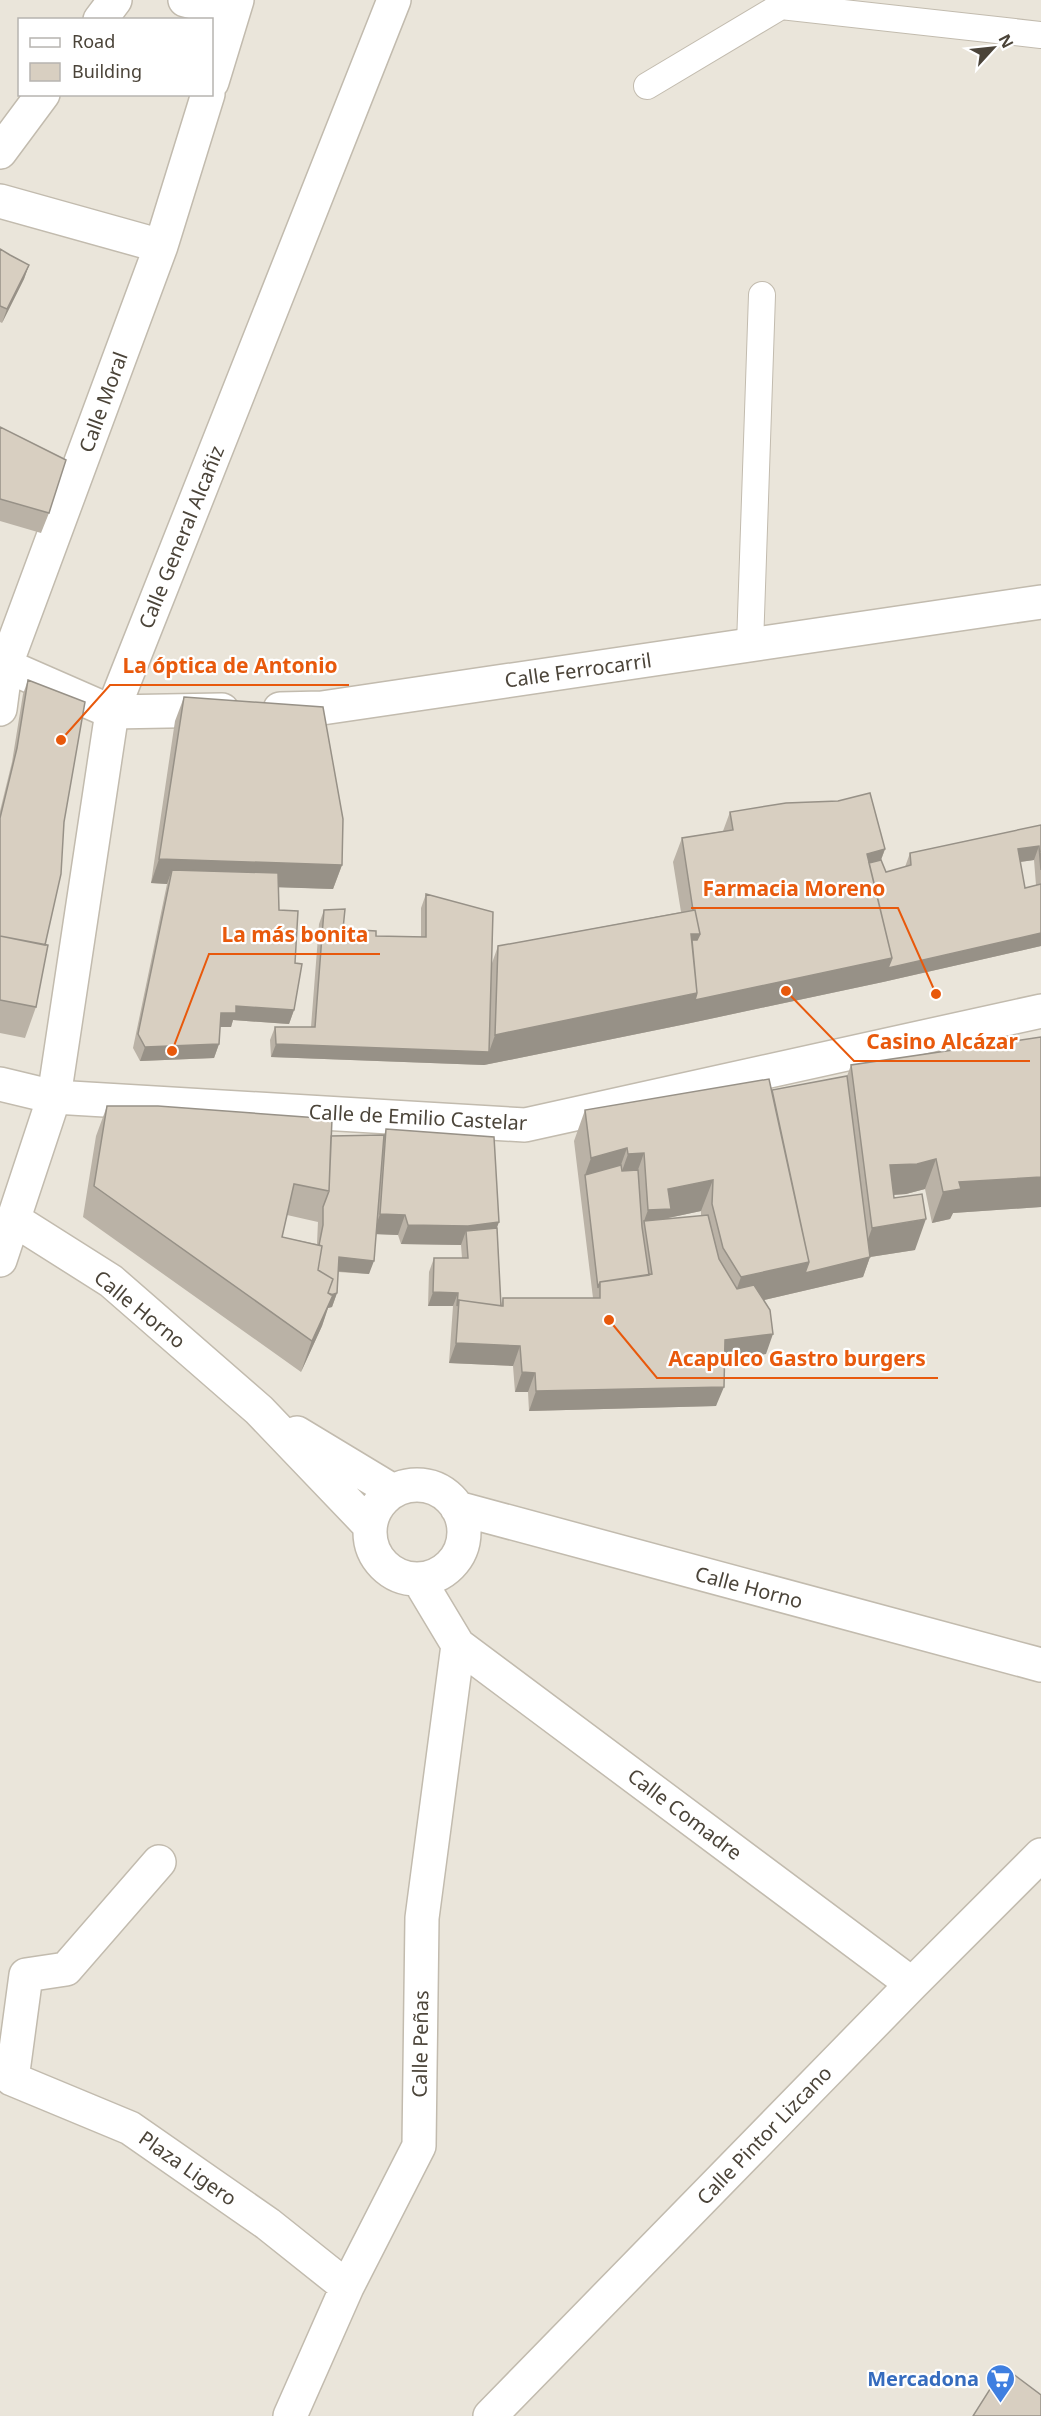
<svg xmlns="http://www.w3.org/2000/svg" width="1041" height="2416" font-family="'Noto Sans',sans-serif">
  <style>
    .residential { fill: #eae5da; fill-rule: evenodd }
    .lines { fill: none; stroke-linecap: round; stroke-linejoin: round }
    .service-casing { stroke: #c2bbae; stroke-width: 28 }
    .pedestrian-casing { stroke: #c2bbae; stroke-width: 36 }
    .minor-casing { stroke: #c2bbae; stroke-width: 36 }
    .service { stroke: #fff; stroke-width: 26 }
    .pedestrian { stroke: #fff; stroke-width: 33 }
    .minor { stroke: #fff; stroke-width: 33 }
    .wall { fill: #bab2a6; fill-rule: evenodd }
    .shaded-wall { fill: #979187 }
    .building { fill: #d8cfc1; stroke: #979187; stroke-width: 1.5 }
    .labels { text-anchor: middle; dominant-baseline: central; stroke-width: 4.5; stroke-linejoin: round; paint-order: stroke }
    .street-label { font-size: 20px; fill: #4b4439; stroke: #fff }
    .shop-label { font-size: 20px; font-weight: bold; fill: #366cbe; stroke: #fff; text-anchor: end }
    .leader { fill: none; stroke: #e8590c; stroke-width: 2 }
    .callout-dot { fill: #e8590c; stroke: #fff; stroke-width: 2 }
    .callout-label { font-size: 21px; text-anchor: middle; font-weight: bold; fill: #e8590c; stroke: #fff; stroke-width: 4.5; stroke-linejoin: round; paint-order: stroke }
  </style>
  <rect width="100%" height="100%" fill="#f6f3ec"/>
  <path class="residential" d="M0,0H1041V2416H0ZM20,20H212V94H20Z"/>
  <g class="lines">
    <defs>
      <path id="service" d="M647,86L781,6L1041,35
        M750,645L762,295"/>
      <path id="pedestrian" d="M0,1084L54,1097L525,1125L1041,1011"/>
      <path id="minor" d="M185,0L233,12
        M100,20L115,0
        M212,82L237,0
        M0,152L43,94
        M0,201L161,246
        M0,663L112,712L222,710
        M0,709L6,664L161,246L208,94
        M280,709L322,708L1041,602
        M13,1219L111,1281L259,1410L370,1526
        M0,1260L54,1097L112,712L394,0
        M297,1433L393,1491
        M370 1532a47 47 0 1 1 94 0a47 47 0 1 1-94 0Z
        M457,1508L1041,1665
        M419,1580L458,1645L912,1984
        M0,2070L12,2079L130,2128L268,2224L347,2287
        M12,2079L26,1975L66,1969L159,1862
        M290,2416L347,2287L419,2146L422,1918L458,1645
        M490,2416L912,1984L1041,1855"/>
    </defs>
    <use href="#service" class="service-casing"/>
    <use href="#pedestrian" class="pedestrian-casing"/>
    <use href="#minor" class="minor-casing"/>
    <use href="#service" class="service"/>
    <use href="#pedestrian" class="pedestrian"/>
    <use href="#minor" class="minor"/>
  </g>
  <path class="wall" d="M0,249L10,255L29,265L24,279L2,323L0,322Z
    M0,427L49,513L41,533L0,521Z
    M28,680L64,822L36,1007L25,1038L0,1033V811L12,762L23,694Z
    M184,697L342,865L333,889L278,887L279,910L295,963L294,1010L289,1024L233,1020L231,1027H220L219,1044L214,1058L140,1061L133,1048L167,884L151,883L175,721Z
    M730,812L885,849L881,860L886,872L905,867L910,853L1041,825V946L883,982L686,1024L484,1065L271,1057L270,1040L275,1027H311L319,924L324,910L343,929L376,936L421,937V908L426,894L492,963L498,946L681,912L673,862L682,838L723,831ZM1034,860L1036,885L1025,888L1020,862Z
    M1041,1037V1207L953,1213L950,1219L932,1223L925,1189L906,1194L893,1195L915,1250L870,1257L863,1277L764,1300L766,1354L724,1358L716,1406L529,1411L528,1392H515L513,1366L449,1363L453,1306H428L429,1272L434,1258H462L461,1245L401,1244L398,1235L376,1234L369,1274L338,1272L337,1293L332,1307L328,1308L322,1326L301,1372L83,1217L96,1136L107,1106L331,1136L384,1135L386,1129L497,1228L501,1305L503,1298H593L574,1141L585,1110L772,1090L847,1076L851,1065ZM701,1211V1216L668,1219V1218ZM287,1215L318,1222V1221L317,1244L282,1237Z"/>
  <path class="shaded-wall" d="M29,265L24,279L2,323L7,309Z
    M1039,846L1034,860L1013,863L1018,849Z
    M885,849L876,873L866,876L867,854Z
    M159,859L342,865L333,889L169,884L172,870L167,884L151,883Z
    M1041,933V946L883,982L888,968Z
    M691,934H700L691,958Z
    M892,958L883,982L686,1024L484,1065L271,1057L276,1044L489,1052L495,1035L697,993Z
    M236,1006L294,1010L289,1024L233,1020L231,1027H216L221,1013Z
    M219,1044L214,1058L140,1061L145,1047Z
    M627,1148L616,1179L585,1175L591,1158Z
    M644,1153L633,1184L617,1185L628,1154Z
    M936,1159L925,1189L906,1194L878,1196L890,1165Z
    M1041,1177V1207L953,1213L950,1219L932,1223L943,1192L959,1182Z
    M713,1180L701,1211L668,1218L660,1239L644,1221L648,1210L668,1189Z
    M380,1214L405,1215L398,1235L373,1234Z
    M926,1219L915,1250L870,1257L863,1277L730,1308L741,1277L809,1262L861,1259L872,1228Z
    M499,1222L492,1242L466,1231L461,1245L401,1244L408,1225Z
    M339,1257L374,1261L369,1274L334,1271Z
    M333,1279L337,1293L332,1307L328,1308L322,1326L301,1372Z
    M433,1292L458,1293L453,1306H428Z
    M773,1334L766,1354L717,1359L725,1340Z
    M456,1343L520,1346L513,1366L449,1363Z
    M522,1372L535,1373L528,1392H515Z
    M724,1387L716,1406L529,1411L536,1391Z"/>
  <path class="building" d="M0,249L10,255L29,265L7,309L0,306Z
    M0,427L66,460L49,513L0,499Z
    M28,680L85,702L64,822L61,874L45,945L0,936V818L17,748Z
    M184,697L323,707L343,819L342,865L159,859Z
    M870,793L885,849L867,854L892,958L695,1000L697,993L692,940H697L700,934L695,910H693L682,838L733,830L730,812L786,803L838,801Z
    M1041,825V870L1039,846L1018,849L1025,888L1041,884V933L888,968L892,958L869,863L881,860L886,872L911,865L910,853Z
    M172,870L278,873L279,910L298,911L295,963L302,964L294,1010L236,1006V1013H221L219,1044L145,1047L138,1034Z
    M426,894L493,912L489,1052L276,1044L275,1027H315L324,910L345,909L343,929L376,931V936L426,937Z
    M695,910L700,934H691L697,993L495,1035L498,946Z
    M0,936L48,945L36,1007L0,1000Z
    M1041,1037V1177L959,1182L961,1189L943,1192L936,1159L917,1164L890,1165L894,1198L922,1194L926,1219L872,1228L851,1065Z
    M847,1076L870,1257L805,1273L809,1262L772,1090Z
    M769,1079L809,1262L741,1277L723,1248L712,1204L713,1180L668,1189L671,1209L648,1210L644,1153L628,1154L627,1148L591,1158L585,1110Z
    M107,1106H158L332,1119L329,1191L294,1184L282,1237L322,1246L318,1270L333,1279L328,1293L333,1295L312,1341L94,1186Z
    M386,1129L494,1137L499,1222L468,1226L408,1225L405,1215L380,1214Z
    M384,1135L374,1261L339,1257L337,1293L331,1295L328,1293L333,1279L318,1270L322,1246L319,1245L323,1225V1207L329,1191L331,1136Z
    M621,1165L622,1171L638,1170L642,1227L649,1275L600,1282L598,1288L585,1175Z
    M708,1215L719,1259L737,1289L754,1285L770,1310L773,1334L725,1340L724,1387L536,1391L535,1373L522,1372L520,1346L456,1343L459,1300L503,1306V1298H600V1282L652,1274L644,1221Z
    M497,1228L501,1306L459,1300L457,1306L458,1293L433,1292L434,1258H468L466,1231Z
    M1004,2367L1041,2395V2416H973Z"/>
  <defs>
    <symbol id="supermarket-pin" viewBox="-11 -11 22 30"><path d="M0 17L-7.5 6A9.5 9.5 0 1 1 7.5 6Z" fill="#3f7fe0" stroke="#fff"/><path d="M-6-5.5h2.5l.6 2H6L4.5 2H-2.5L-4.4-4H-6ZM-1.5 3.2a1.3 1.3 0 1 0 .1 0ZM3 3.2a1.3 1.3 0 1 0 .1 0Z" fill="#fff"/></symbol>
  </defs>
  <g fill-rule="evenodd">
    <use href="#supermarket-pin" x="984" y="2362" width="33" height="45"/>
  </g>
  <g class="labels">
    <g class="street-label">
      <text transform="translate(103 402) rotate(-70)">Calle Moral</text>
      <text transform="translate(181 537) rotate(-68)">Calle General Alcañiz</text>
      <text transform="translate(578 670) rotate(-8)">Calle Ferrocarril</text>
      <text transform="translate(418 1117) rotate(3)">Calle de Emilio Castelar</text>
      <text transform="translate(140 1309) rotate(39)">Calle Horno</text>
      <text transform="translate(749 1587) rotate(15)">Calle Horno</text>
      <text transform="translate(685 1814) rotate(37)">Calle Comadre</text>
      <text transform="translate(420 2044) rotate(-89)">Calle Peñas</text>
      <text transform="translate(764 2135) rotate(-46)">Calle Pintor Lizcano</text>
      <text transform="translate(188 2168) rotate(35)">Plaza Ligero</text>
    </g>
    <g class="shop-label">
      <text x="979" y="2378">Mercadona</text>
    </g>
  </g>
  <path class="leader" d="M61 740L110 685H349M936 994L898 908H691M172 1051L209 954H380M786 991L854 1061H1030M609 1320L657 1378H938"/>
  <g class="callout-dot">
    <circle cx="61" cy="740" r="6"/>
    <circle cx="936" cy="994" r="6"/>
    <circle cx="172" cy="1051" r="6"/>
    <circle cx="786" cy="991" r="6"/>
    <circle cx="609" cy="1320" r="6"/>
  </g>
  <g class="callout-label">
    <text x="230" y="673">La óptica de Antonio</text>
    <text x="794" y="896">Farmacia Moreno</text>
    <text x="295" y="942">La más bonita</text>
    <text x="942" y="1049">Casino Alcázar</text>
    <text x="797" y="1366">Acapulco Gastro burgers</text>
  </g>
  <rect x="18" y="18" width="195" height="78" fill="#ffffff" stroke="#b7b4b0" stroke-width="1.5"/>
  <rect x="30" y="38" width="30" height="9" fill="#ffffff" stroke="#b7b4b0" stroke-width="1.5"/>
  <text x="72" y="48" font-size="18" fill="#4b4439">Road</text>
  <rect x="30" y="63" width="30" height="18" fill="#d8cfc1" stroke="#b7b4b0" stroke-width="1.5"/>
  <text x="72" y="78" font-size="18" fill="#4b4439">Building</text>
  <g transform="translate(993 48) rotate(63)" stroke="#ffffff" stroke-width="4.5" paint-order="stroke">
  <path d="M0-4.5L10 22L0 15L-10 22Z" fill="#4b4439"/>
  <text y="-9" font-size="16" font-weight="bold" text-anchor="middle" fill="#4b4439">N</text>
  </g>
</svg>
